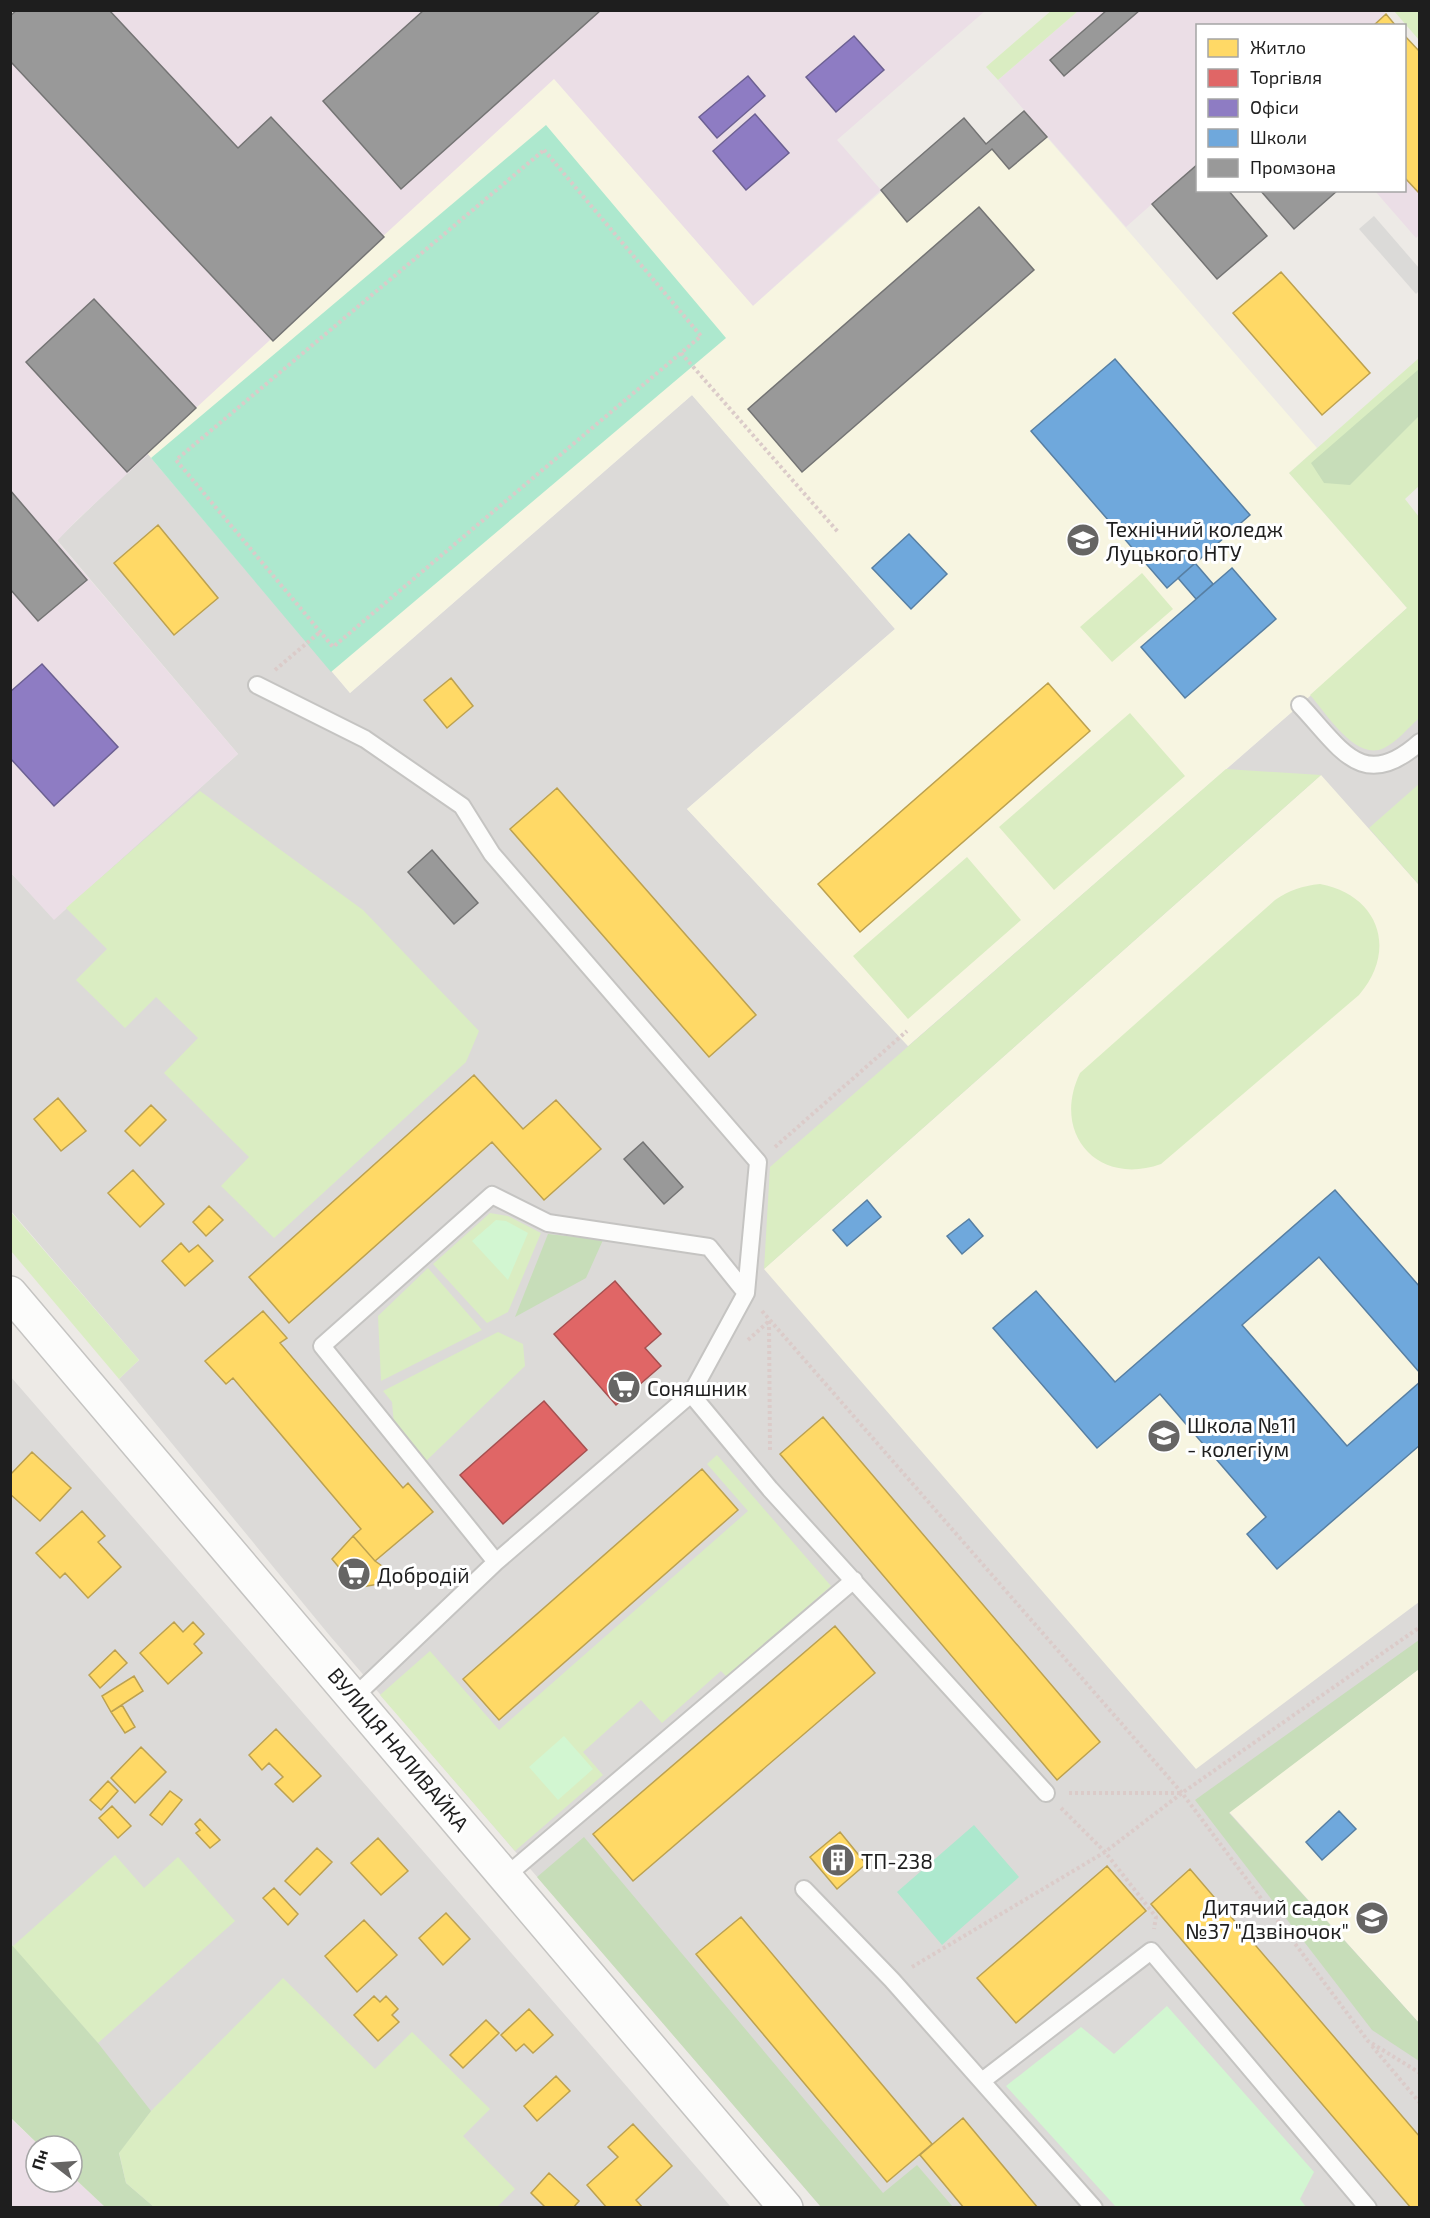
<svg xmlns="http://www.w3.org/2000/svg" width="1430" height="2218" font-family="'Exo 2',sans-serif">
  <style>
    .residential { fill: #dcdad8 }
    .industrial { fill: #ebdee6 }
    .education { fill: #f7f5e1 }
    .religious { fill: #dbdad8 }
    .grass { fill: #daedc2 }
    .forest { fill: #c7ddb9 }
    .park { fill: #d2f6d1 }
    .pitch { fill: #ade8ce }
    .homes { fill: #ffd966; stroke: #bca150; stroke-width: 1.5 }
    .shops { fill: #e06666; stroke: #a65050; stroke-width: 1.5 }
    .offices { fill: #8e7cc3; stroke: #6c6092; stroke-width: 1.5 }
    .schools { fill: #6fa8dc; stroke: #577fa3; stroke-width: 1.5 }
    .industry { fill: #999; stroke: #747474; stroke-width: 1.5 }
    .lines { fill: none; stroke-linecap: round; stroke-linejoin: round }
    .service-casing { stroke: #c5c4c2; stroke-width: 20 }
    .minor-casing { stroke: #c5c4c2; stroke-width: 36 }
    .path { stroke: #dbcbc9; stroke-width: 4; stroke-dasharray: 3 3; stroke-linecap: butt }
    .service { stroke: #fcfcfb; stroke-width: 16 }
    .minor { stroke: #fcfcfb; stroke-width: 33 }
    .labels { text-anchor: middle; dominant-baseline: central; stroke-width: 6; stroke-linejoin: round; paint-order: stroke }
    .poi-label { font-size: 21px; fill: #1e1e1e; stroke: #fff; text-anchor: start }
    .street-label { font-size: 21px; fill: #1e1e1e; stroke: #fff }
  </style>
  <rect width="100%" height="100%" fill="#edeae6"/>
  <path class="residential" d="M692,395L895,629L687,809L908,1046L1300,705L1407,608L1420,622L1419,2207H821L330,1636L119,1379L139,1360L11,1211V873L54,919L238,754L57,540L147,453L350,693Z
    M10,1376L456,1889L731,2207L154,2208L98,2043L11,1944Z"/>
  <path class="industrial" d="M17,10L985,11L837,140L881,190L753,306L554,80L77,520L57,541L238,754L54,920L11,873V16Z
    M1383,10L1386,14L1373,25L1198,26L1197,164L1126,227L998,80L1078,11Z
    M1405,177L1419,194V235L1416,238L1375,191L1404,190Z
    M10,2118L40,2146H36V2182H72V2176L105,2207H11Z"/>
  <path class="education" d="M554,79L753,306L964,118L986,144L1024,111L1317,448L1289,473L1407,608L1300,705L908,1046L687,809L895,629L692,395L350,693L147,453Z
    M1321,775L1419,885V1602L1196,1769L764,1269Z
    M1419,1669V2023L1229,1812Z"/>
  <path class="religious" d="M1374,216L1419,268V291L1416,294L1359,229Z"/>
  <path class="grass" d="M1052,10L1078,11L998,80L986,67Z
    M1394,11H1419V40Z
    M1419,358V486L1405,499L1419,517V718C1409,727 1397,742 1384,748C1356,762 1327,714 1310,695L1407,608L1289,473Z
    M1142,573L1173,609L1112,662L1080,627Z
    M1130,713L1185,776L1054,890L999,827Z
    M1226,769L1321,775L764,1269L770,1167Z
    M1419,784V885L1369,828Z
    M200,791L363,910L479,1031L466,1062L274,1238L221,1186L249,1157L164,1073L198,1038L156,997L125,1028L76,980L107,949L66,908Z
    M967,857L1021,920L908,1019L853,956Z
    M1320,884C1379,895 1398,950 1359,995L1161,1164C1097,1187 1051,1133 1080,1073L1275,900C1290,890 1302,886 1320,884Z
    M10,1211L139,1360L119,1379L11,1251Z
    M490,1213L508,1216L541,1233L508,1312L487,1323L433,1264Z
    M428,1268L482,1330L381,1381L378,1316Z
    M498,1332L523,1344L525,1366L426,1461L394,1425L392,1402L383,1391Z
    M717,1455L831,1586L727,1677L721,1671L662,1723L641,1700L583,1752L603,1775L515,1851L380,1695L430,1651L499,1730L748,1511L707,1464Z
    M115,1855L144,1888L178,1857L235,1921L98,2043L12,1947Z
    M283,1978L375,2069L412,2032L490,2109L463,2136L515,2189L497,2207H154L126,2183L119,2152L151,2111Z"/>
  <path class="forest" d="M1419,369V416L1350,485L1324,483L1311,463Z
    M548,1234L603,1240L586,1278L515,1317Z
    M1419,1640V1669L1229,1813L1419,2023V2061L1372,2030L1195,1800Z
    M584,1837L883,2193L917,2165L953,2207H821L537,1877Z
    M11,1944L98,2043L151,2111L119,2153L126,2183L154,2207H105L72,2176V2146H40L11,2118Z"/>
  <path class="park" d="M496,1220L506,1221L528,1233L508,1280L472,1241Z
    M564,1736L593,1769L558,1800L529,1767Z
    M1167,2006L1314,2172L1300,2199L1306,2207H1116L1006,2086L1081,2027L1114,2054Z"/>
  <path class="pitch" d="M546,125L726,338L331,672L151,458Z
    M974,1825L1019,1877L942,1945L897,1892Z"/>
  <path class="homes" d="M1386,14L1396,26H1373Z
    M1404,35L1420,52V194L1404,177Z
    M1281,272L1370,373L1322,415L1233,313Z
    M158,525L218,598L174,635L114,563Z
    M451,678L473,706L447,728L424,700Z
    M1048,683L1090,731L860,932L818,884Z
    M557,788L756,1015L709,1057L510,829Z
    M474,1075L523,1129L556,1100L601,1149L544,1200L492,1142L289,1323L249,1277Z
    M58,1098L86,1131L61,1151L34,1119Z
    M151,1105L166,1120L140,1146L125,1131Z
    M133,1170L164,1204L140,1227L108,1193Z
    M209,1206L223,1220L206,1236L193,1222Z
    M181,1243L189,1252L198,1245L213,1261L185,1286L162,1261Z
    M263,1311L287,1338L280,1343L403,1488L408,1483L433,1512L375,1561L353,1536L361,1529L233,1378L226,1384L205,1361Z
    M823,1417L1100,1742L1057,1780L780,1454Z
    M32,1452L71,1488L40,1521L10,1494V1475Z
    M702,1469L738,1510L499,1720L463,1679Z
    M82,1511L105,1536L98,1542L121,1567L88,1598L65,1573L60,1578L36,1553Z
    M353,1536L375,1561L402,1580L356,1588L332,1559Z
    M174,1622L183,1632L193,1622L204,1634L194,1644L202,1653L168,1684L140,1653Z
    M835,1626L875,1673L633,1881L593,1834Z
    M115,1650L127,1663L100,1688L89,1675Z
    M134,1676L143,1691L111,1712L102,1696Z
    M122,1705L135,1727L125,1733L111,1712Z
    M276,1729L321,1776L293,1802L275,1784L283,1777L269,1763L262,1770L249,1755Z
    M141,1747L166,1772L135,1803L111,1778Z
    M108,1781L118,1791L101,1810L90,1800Z
    M170,1791L182,1800L162,1825L150,1815Z
    M112,1806L131,1826L118,1838L99,1818Z
    M200,1819L220,1840L210,1848L196,1833L200,1830L195,1824Z
    M840,1832L866,1864L837,1889L810,1857Z
    M378,1838L408,1871L381,1895L351,1863Z
    M317,1848L332,1862L300,1895L285,1881Z
    M1107,1866L1146,1911L1016,2023L977,1978Z
    M1190,1869L1420,2137V2208H1411L1151,1904Z
    M274,1888L298,1914L288,1925L263,1898Z
    M446,1913L470,1939L443,1965L419,1938Z
    M741,1917L932,2144L887,2182L696,1954Z
    M364,1920L397,1955L357,1992L325,1956Z
    M374,1996L380,2002L386,1996L398,2009L392,2015L399,2022L378,2041L354,2015Z
    M529,2009L553,2035L533,2053L524,2044L516,2051L501,2035Z
    M486,2020L499,2033L463,2068L450,2055Z
    M556,2076L570,2091L537,2121L524,2106Z
    M963,2118L1038,2208H964L920,2155Z
    M633,2124L672,2166L636,2200L643,2208H607L587,2185L618,2157L608,2147Z
    M549,2173L579,2201L573,2208H546L531,2193Z"/>
  <path class="shops" d="M615,1281L661,1334L645,1348L661,1366L616,1405L554,1334Z
    M544,1401L587,1450L503,1524L460,1475Z"/>
  <path class="offices" d="M854,36L884,70L836,112L806,77Z
    M748,76L765,96L717,138L699,117Z
    M755,114L789,153L746,190L713,151Z
    M42,664L118,747L54,806L10,758V692Z"/>
  <path class="schools" d="M1115,359L1250,515L1167,588L1031,431Z
    M909,534L947,574L911,609L872,568Z
    M1195,563L1213,584L1196,599L1178,578Z
    M1232,568L1276,619L1185,698L1141,647Z
    M1335,1190L1420,1287V1373L1319,1257L1242,1325L1347,1446L1420,1382V1445L1277,1569L1247,1534L1266,1517L1160,1394L1097,1448L993,1328L1036,1291L1115,1382Z
    M867,1200L881,1217L847,1246L833,1230Z
    M969,1219L983,1236L962,1254L947,1236Z
    M1339,1811L1356,1829L1322,1860L1306,1842Z"/>
  <path class="industry" d="M17,10H109L238,148L271,117L384,237L273,341L10,61V16Z
    M424,10H601L401,189L323,101Z
    M1107,10H1140L1064,76L1050,60Z
    M1024,111L1047,137L1009,169L992,149L907,222L881,190L964,118L986,144Z
    M1198,164V190H1228L1267,236L1217,279L1152,204Z
    M1260,190H1338L1294,229Z
    M979,207L1034,270L802,472L748,409Z
    M94,299L196,408L127,472L26,362Z
    M10,490L87,580L38,621L10,589Z
    M432,850L478,903L454,924L408,872Z
    M643,1142L683,1187L664,1204L624,1159Z"/>
  <g class="lines">
    <defs>
      <path id="service" d="M257,685L365,739L462,806L492,854L758,1162L746,1293L691,1394
        M1300,705C1340,747 1362,794 1420,742
        M496,1562L322,1346L492,1195L548,1223L709,1247L746,1293
        M354,1697L496,1562L691,1394L770,1489L1046,1793
        M506,1876L854,1580
        M804,1889L892,1980L1094,2208
        M982,2081L1151,1951L1368,2208"/>
      <path id="minor" d="M10,1293L786,2208"/>
    </defs>
    <use href="#service" class="service-casing"/>
    <use href="#minor" class="minor-casing"/>
    <path class="path" d="M544,150L701,336L333,647L176,460Z
      M681,353L838,532
      M275,670L320,632
      M775,1147L907,1031
      M762,1311L1182,1793L1368,2041L1420,2073
      M769,1321L770,1451
      M748,1340L769,1321
      M1069,1793H1181
      M1061,1808L1105,1852L1156,1917L1154,1929
      M912,1967L1105,1852L1182,1793L1420,1627
      M1372,2046L1420,2103"/>
    <use href="#service" class="service"/>
    <use href="#minor" class="minor"/>
  </g>
  <defs>
    <symbol id="university-disc" viewBox="-11 -11 22 22"><circle r="9.5" fill="#666564" stroke="#fff"/><path d="M0-5L7-2L0 1L-7-2ZM-4 1L0 2.5L4 1V4Q0 6-4 4Z" fill="#fff"/></symbol>
    <symbol id="supermarket-disc" viewBox="-11 -11 22 22"><circle r="9.5" fill="#666564" stroke="#fff"/><path d="M-6-5.5h2.5l.6 2H6L4.5 2H-2.5L-4.4-4H-6ZM-1.5 3.2a1.3 1.3 0 1 0 .1 0ZM3 3.2a1.3 1.3 0 1 0 .1 0Z" fill="#fff"/></symbol>
    <symbol id="school-disc" viewBox="-11 -11 22 22"><circle r="9.5" fill="#666564" stroke="#fff"/><path d="M0-5L7-2L0 1L-7-2ZM-4 1L0 2.5L4 1V4Q0 6-4 4Z" fill="#fff"/></symbol>
    <symbol id="building-disc" viewBox="-11 -11 22 22"><circle r="9.5" fill="#666564" stroke="#fff"/><path d="M-4-6H4V6H1V3H-1V6H-4ZM-2.5-4.3h1.7v1.8h-1.7ZM.8-4.3h1.7v1.8H.8ZM-2.5-1h1.7V.8h-1.7ZM.8-1h1.7V.8H.8Z" fill="#fff"/></symbol>
  </defs>
  <g fill-rule="evenodd">
    <use href="#university-disc" x="1064" y="521" width="38" height="38"/>
    <use href="#supermarket-disc" x="605" y="1368" width="38" height="38"/>
    <use href="#school-disc" x="1145" y="1417" width="38" height="38"/>
    <use href="#supermarket-disc" x="335" y="1555" width="38" height="38"/>
    <use href="#building-disc" x="819" y="1841" width="38" height="38"/>
    <use href="#school-disc" x="1353" y="1899" width="38" height="38"/>
  </g>
  <g class="labels">
    <g class="poi-label">
      <text x="1106" y="528">Технічний коледж<tspan x="1106" dy="24">Луцького НТУ</tspan></text>
      <text x="647" y="1387">Соняшник</text>
      <text x="1187" y="1424">Школа №11<tspan x="1187" dy="24">- колегіум</tspan></text>
      <text x="377" y="1574">Добродій</text>
      <text x="861" y="1860">ТП-238</text>
      <text x="1349" y="1906" text-anchor="end">Дитячий садок<tspan x="1349" dy="24">№37 "Дзвіночок"</tspan></text>
    </g>
    <g class="street-label">
      <text transform="translate(399 1749) rotate(50)">ВУЛИЦЯ НАЛИВАЙКА</text>
    </g>
  </g>
  <rect width="1430" height="2218" fill="none" stroke="#1e1e1e" stroke-width="24"/>
  <rect x="1196" y="24" width="210" height="168" fill="#ffffff" stroke="#a5a5a5" stroke-width="1.5"/>
  <rect x="1208" y="39" width="30" height="18" fill="#ffd966" stroke="#a5a5a5" stroke-width="1.5"/>
  <text x="1250" y="54" font-size="18" fill="#1e1e1e">Житло</text>
  <rect x="1208" y="69" width="30" height="18" fill="#e06666" stroke="#a5a5a5" stroke-width="1.5"/>
  <text x="1250" y="84" font-size="18" fill="#1e1e1e">Торгівля</text>
  <rect x="1208" y="99" width="30" height="18" fill="#8e7cc3" stroke="#a5a5a5" stroke-width="1.5"/>
  <text x="1250" y="114" font-size="18" fill="#1e1e1e">Офіси</text>
  <rect x="1208" y="129" width="30" height="18" fill="#6fa8dc" stroke="#a5a5a5" stroke-width="1.5"/>
  <text x="1250" y="144" font-size="18" fill="#1e1e1e">Школи</text>
  <rect x="1208" y="159" width="30" height="18" fill="#999999" stroke="#a5a5a5" stroke-width="1.5"/>
  <text x="1250" y="174" font-size="18" fill="#1e1e1e">Промзона</text>
  <g transform="translate(54 2164) rotate(287)"><circle r="28" fill="#ffffff" stroke="#a5a5a5" stroke-width="1.5"/>
  <path d="M0-4.5L10 22L0 15L-10 22Z" fill="#666564"/>
  <text y="-9" font-size="16" font-weight="bold" text-anchor="middle" fill="#1e1e1e">Пн</text>
  </g>
</svg>
